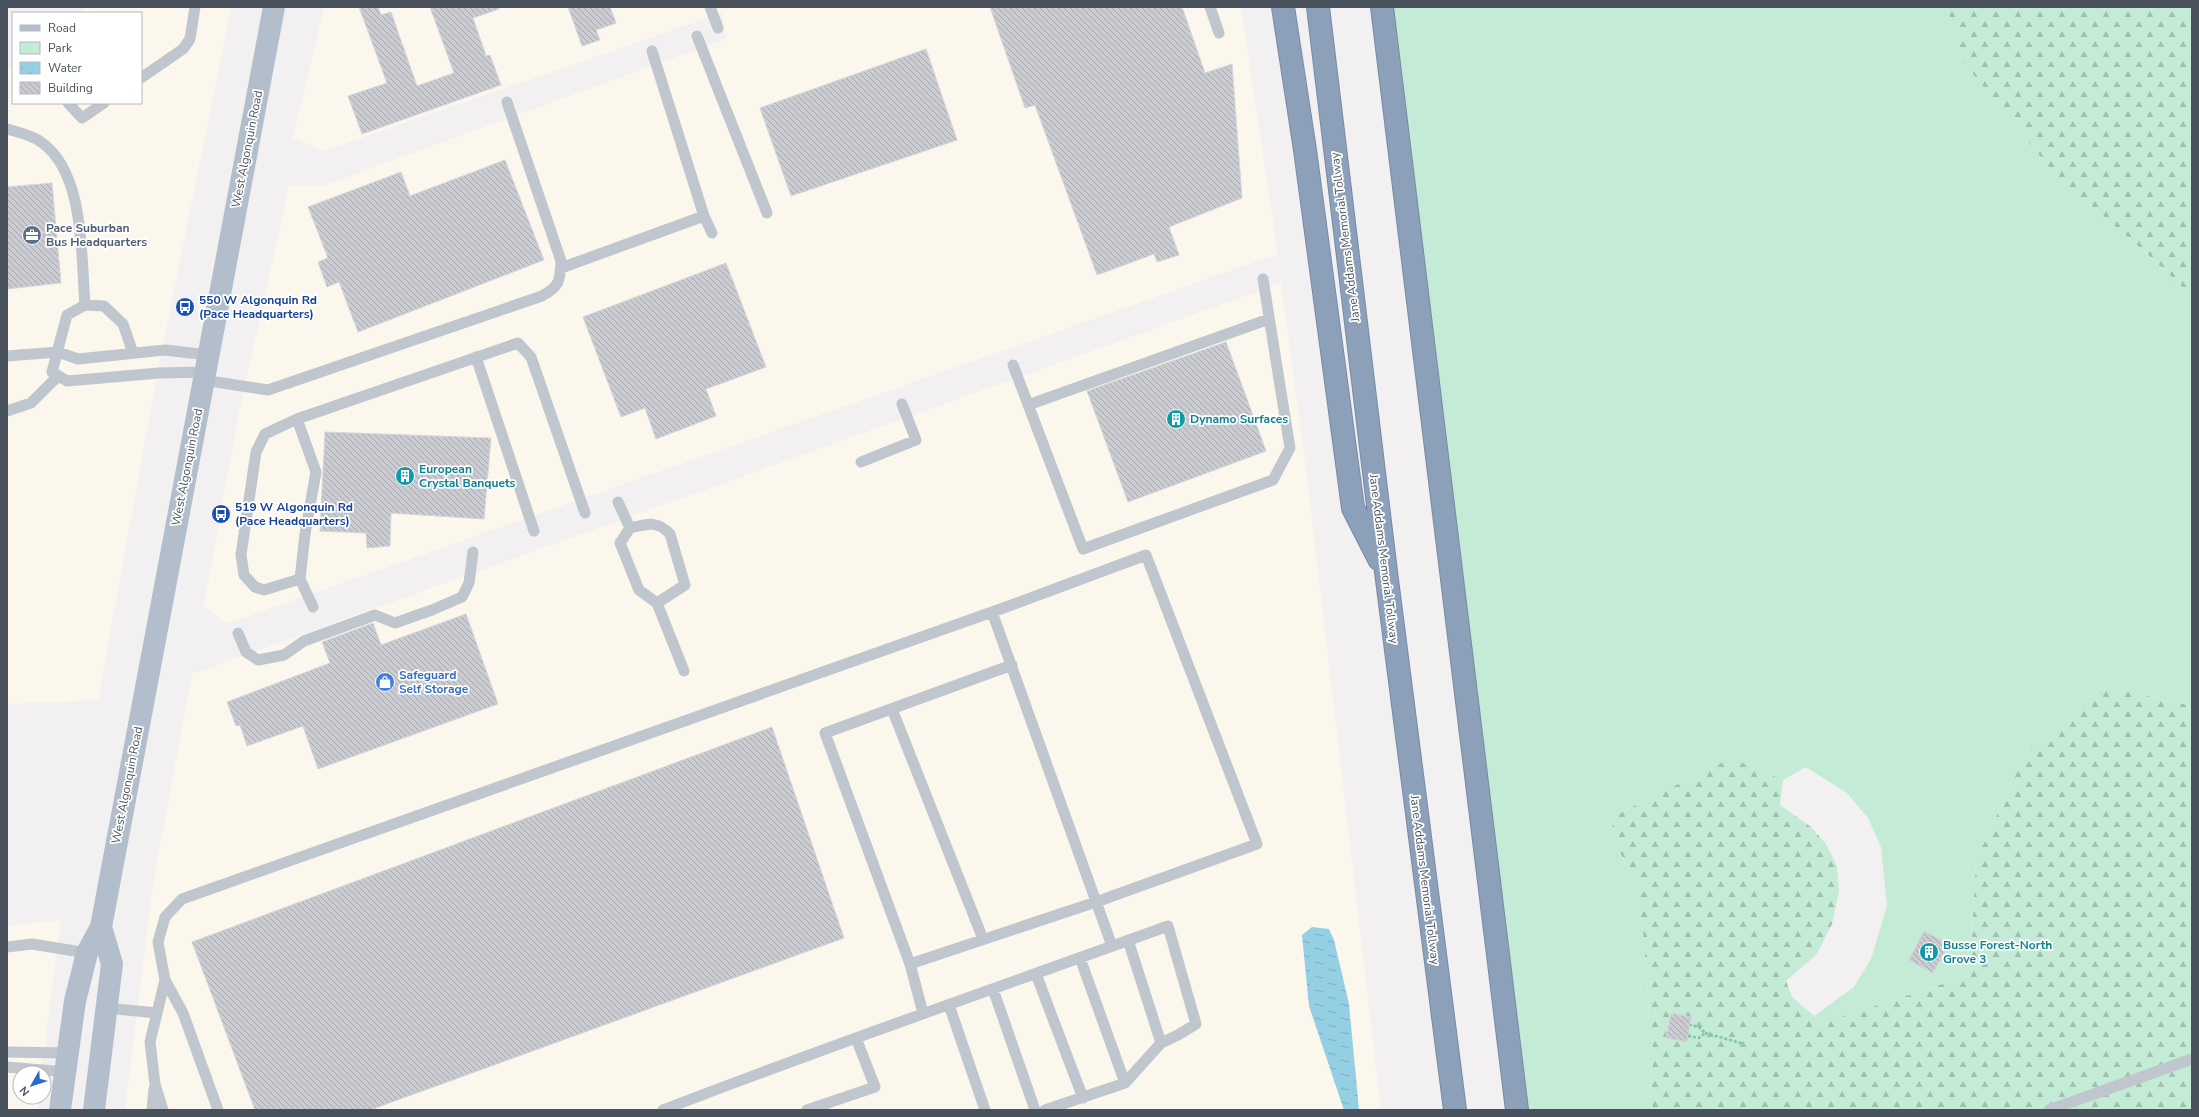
<svg xmlns="http://www.w3.org/2000/svg" width="2199" height="1117" font-family="'Nunito Sans',sans-serif">
  <style>
    .commercial { fill: #fbf7ec }
    .green { fill: #c3ebd5 }
    .forest { fill: url(#forest-firs) }
    .water { fill: url(#water-ripples) }
    .building { fill: url(#building-back-hatch); stroke: #d5d6db }
    .lines { fill: none; stroke-linecap: round; stroke-linejoin: round }
    .highway-casing { stroke: #778ba6; stroke-width: 24 }
    .path { stroke: #7ec6a7; stroke-width: 2.5; stroke-dasharray: 3 2; stroke-linecap: butt }
    .lane { stroke: #bfc6cd; stroke-width: 11 }
    .primary { stroke: #b2becc; stroke-width: 22 }
    .highway { stroke: #8ca0ba; stroke-width: 22 }
    .labels { text-anchor: middle; dominant-baseline: central; stroke-width: 3.5; stroke-linejoin: round; paint-order: stroke }
    .street-label { font-size: 12px; fill: #49525c; stroke: #fff }
    .service-label { font-size: 12px; font-weight: bold; fill: #4e5e75; stroke: #fff; text-anchor: start }
    .transit-label { font-size: 12px; font-weight: bold; fill: #164399; stroke: #fff; text-anchor: start }
    .culture-label { font-size: 12px; font-weight: bold; fill: #0d838f; stroke: #fff; text-anchor: start }
    .shop-label { font-size: 12px; font-weight: bold; fill: #366cbe; stroke: #fff; text-anchor: start }
  </style>
  <defs>
    <pattern id="forest-firs" width="22" height="20" patternUnits="userSpaceOnUse"><rect width="22" height="20" fill="#c3ebd5"/><path d="M5 1l3.5 6h-7zM16 11l3.5 6h-7z" fill="#a0c1b0"/></pattern>
    <pattern id="water-ripples" width="26" height="14" patternUnits="userSpaceOnUse"><rect width="26" height="14" fill="#94cfe4"/><path d="M2 4q2-2 4 0t4 0M15 11q2-2 4 0t4 0" fill="none" stroke="#7babbc"/></pattern>
    <pattern id="building-back-hatch" width="6" height="6" patternUnits="userSpaceOnUse"><rect width="6" height="6" fill="#caccd2"/><path d="M-1 5l2 2M0 0l6 6M5-1l2 2" fill="none" stroke="#a6a8ae"/></pattern>
  </defs>
  <rect width="100%" height="100%" fill="#f2f0f0"/>
  <path class="commercial" d="M87,7H231L157,375L98,700L7,704V71L13,66V103H141V13H79Z
    M324,7H1241L1278,254L226,624L204,605L239,412L289,186H322L726,39L722,13L324,151L293,138Z
    M1281,283L1307,477L1381,1110H125L153,884L192,674Z
    M61,920L41,1073H20V1097H38L37,1110H7V926Z"/>
  <path class="green" d="M1383,7H1947L1963,62L2058,178L2143,250L2192,296V706L2102,686L2027,750L1976,860L1970,975L1817,1025L1814,1016L1854,987L1871,959L1887,906L1881,847L1868,818L1847,793L1806,767L1783,780L1731,759L1620,813L1619,853L1634,876L1642,922L1647,973L1649,1021L1654,1056L1650,1084L1653,1110H1521Z"/>
  <path class="forest" d="M1947,7H2192V296L2143,250L2058,178L1963,62Z
    M2102,686L2192,706V1110H1653L1650,1084L1654,1056L1649,1021L1647,973L1642,922L1634,876L1608,834L1620,813L1731,758L1783,780L1780,805L1811,827L1826,844L1837,866L1839,891L1832,924L1817,954L1786,981L1792,997L1814,1016L1817,1025L1970,975L1976,860L2027,750Z"/>
  <path class="water" d="M1312,927L1329,929L1334,940L1349,1004L1359,1110H1344L1309,1006L1302,935Z"/>
  <path class="building" d="M359,7H378L381,15L391,12L417,86L454,73L430,7H498L499,9L473,18L486,56L490,55L501,85L362,134L348,96L387,83Z
    M568,7H610L616,23L596,30L600,40L582,46Z
    M990,7H1182L1205,73L1232,64L1242,198L1169,227L1179,255L1157,262L1154,254L1097,275L1035,105L1025,108Z
    M926,49L957,140L791,196L760,108Z
    M505,160L544,260L358,332L339,282L327,287L318,262L328,258L308,207L401,172L410,196Z
    M52,183L61,283L7,289V187Z
    M726,263L766,367L706,389L716,416L656,439L645,408L621,417L583,317Z
    M1226,342L1266,451L1128,502L1087,391Z
    M325,432L491,438L484,519L391,513L390,546L367,548L366,533L320,531Z
    M466,614L498,704L318,769L303,726L247,746L240,725L236,726L227,702L330,663L322,642L373,623L381,645Z
    M772,727L844,938L370,1110H255L192,942Z
    M1924,931L1949,944L1933,973L1909,960Z
    M1671,1013L1691,1017L1687,1042L1666,1038Z"/>
  <g class="lines">
    <defs>
      <path id="highway" d="M1283,7L1305,150L1353,508L1379,559
        M1318,7L1386,572L1455,1110
        M1382,7L1517,1110"/>
    </defs>
    <use href="#highway" class="highway-casing"/>
    <path class="path" d="M1705,1033L1744,1044
      M1688,1036L1699,1038L1705,1033L1699,1027L1690,1025"/>
    <path class="lane" d="M710,7L718,28
      M1210,7L1219,33
      M697,36L767,213
      M652,51L704,216L712,233
      M141,78L183,49L190,39L195,7
      M68,103L82,118L104,103
      M7,129C17,132 32,135 41,142C85,172 81,256 85,305
      M561,268L704,216
      M133,353L123,324L104,306L85,305L67,315L52,372L67,381L159,373L205,372
      M7,356L58,352L78,359L165,350L208,355
      M476,357L534,531
      M1013,365L1083,549L1273,480L1290,448L1263,279
      M203,380L268,390L542,296C560,286 560,281 561,261L507,102
      M1028,405L1269,319
      M7,411L31,403L58,376
      M297,419L518,343L531,357L585,513
      M861,462L916,440L902,404
      M618,502L630,528L620,543L639,590L657,603L684,671
      M630,528C647,524 657,520 670,534L685,585L657,603
      M300,579L264,590L255,587L244,575L241,555L256,452L265,434L297,419L316,472L305,534L300,579L313,607
      M992,612L1112,946
      M238,633L246,652L258,660L284,655L304,641L375,615L395,623L432,610L462,597L469,583L473,552
      M892,709L983,939
      M7,947L32,944L87,953
      M1036,974L1083,1098
      M165,980L183,1013L218,1110
      M993,989L1035,1110
      M949,1005L985,1110
      M106,1008L157,1013
      M923,1013L910,964L825,733L1012,665
      M7,1052L68,1053
      M7,1067L66,1072
      M1125,1083L1161,1043
      M152,1110L154,1089
      M163,1110L155,1084L150,1042L165,980L158,942L165,917L182,899L1009,606L1146,555L1257,844L1096,902L910,964
      M663,1110C830,1045 1000,987 1168,926L1196,1024L1178,1035L1161,1043L1128,940
      M807,1110L875,1087L856,1038
      M1045,1110L1125,1083L1080,958
      M2049,1110L2192,1059"/>
    <path class="primary" d="M60,1110L75,1001L87,953L101,927L274,7
      M94,1110L112,964L101,927"/>
    <use href="#highway" class="highway"/>
  </g>
  <defs>
    <symbol id="office-disc" viewBox="-11 -11 22 22"><circle r="9.5" fill="#5c6f8a" stroke="#fff"/><path d="M-6-3h4V-5.5h4V-3h4V5H-6ZM-1-4.5V-3h2v-1.5ZM-6 0V1H6V0Z" fill="#fff"/></symbol>
    <symbol id="bus-disc" viewBox="-11 -11 22 22"><circle r="9.5" fill="#1a4fb4" stroke="#fff"/><path d="M-5-6H5V4H4V6H2V4H-2V6H-4V4H-5ZM-3.5-4V0h7V-4ZM-3.5 1.2v1.5H-2V1.2ZM2 1.2v1.5H3.5V1.2Z" fill="#fff"/></symbol>
    <symbol id="building-disc" viewBox="-11 -11 22 22"><circle r="9.5" fill="#0f9aa8" stroke="#fff"/><path d="M-4-6H4V6H1V3H-1V6H-4ZM-2.5-4.3h1.7v1.8h-1.7ZM.8-4.3h1.7v1.8H.8ZM-2.5-1h1.7V.8h-1.7ZM.8-1h1.7V.8H.8Z" fill="#fff"/></symbol>
    <symbol id="shop-disc" viewBox="-11 -11 22 22"><circle r="9.5" fill="#3f7fe0" stroke="#fff"/><path d="M-5-2.5h2.3a2.7 3.5 0 0 1 5.4 0H5L5.5 6h-11ZM-1.5-2.5h3a1.5 2.3 0 0 0-3 0Z" fill="#fff"/></symbol>
  </defs>
  <g fill-rule="evenodd">
    <use href="#office-disc" x="21" y="224" width="22" height="22"/>
    <use href="#bus-disc" x="174" y="296" width="22" height="22"/>
    <use href="#building-disc" x="1165" y="408" width="22" height="22"/>
    <use href="#building-disc" x="394" y="465" width="22" height="22"/>
    <use href="#bus-disc" x="210" y="503" width="22" height="22"/>
    <use href="#shop-disc" x="374" y="671" width="22" height="22"/>
    <use href="#building-disc" x="1918" y="941" width="22" height="22"/>
  </g>
  <g class="labels">
    <g class="street-label">
      <text transform="translate(247 149) rotate(-79)">West Algonquin Road</text>
      <text transform="translate(1345 237) rotate(-97)">Jane Addams Memorial Tollway</text>
      <text transform="translate(187 467) rotate(-79)">West Algonquin Road</text>
      <text transform="translate(1384 559) rotate(83)">Jane Addams Memorial Tollway</text>
      <text transform="translate(127 785) rotate(-79)">West Algonquin Road</text>
      <text transform="translate(1425 880) rotate(83)">Jane Addams Memorial Tollway</text>
    </g>
    <g class="service-label">
      <text x="46" y="228">Pace Suburban<tspan x="46" dy="14">Bus Headquarters</tspan></text>
    </g>
    <g class="transit-label">
      <text x="199" y="300">550 W Algonquin Rd<tspan x="199" dy="14">(Pace Headquarters)</tspan></text>
      <text x="235" y="507">519 W Algonquin Rd<tspan x="235" dy="14">(Pace Headquarters)</tspan></text>
    </g>
    <g class="culture-label">
      <text x="1190" y="419">Dynamo Surfaces</text>
      <text x="419" y="469">European<tspan x="419" dy="14">Crystal Banquets</tspan></text>
      <text x="1943" y="945">Busse Forest-North<tspan x="1943" dy="14">Grove 3</tspan></text>
    </g>
    <g class="shop-label">
      <text x="399" y="675">Safeguard<tspan x="399" dy="14">Self Storage</tspan></text>
    </g>
  </g>
  <rect width="2199" height="1117" fill="none" stroke="#49525c" stroke-width="16"/>
  <rect x="12" y="12" width="130" height="92" fill="#ffffff" stroke="#b6babe"/>
  <rect x="20" y="25" width="20" height="6" fill="#b2becc" stroke="#b6babe"/>
  <text x="48" y="32" font-size="12" fill="#49525c">Road</text>
  <rect x="20" y="42" width="20" height="12" fill="#c3ebd5" stroke="#b6babe"/>
  <text x="48" y="52" font-size="12" fill="#49525c">Park</text>
  <rect x="20" y="62" width="20" height="12" fill="url(#water-ripples)" stroke="#b6babe"/>
  <text x="48" y="72" font-size="12" fill="#49525c">Water</text>
  <rect x="20" y="82" width="20" height="12" fill="url(#building-back-hatch)" stroke="#b6babe"/>
  <text x="48" y="92" font-size="12" fill="#49525c">Building</text>
  <g transform="translate(32 1085) rotate(231)"><circle r="19" fill="#ffffff" stroke="#b6babe"/>
  <path d="M0-3L7 15L0 10L-7 15Z" fill="#2a6ad3"/>
  <text y="-6" font-size="11" font-weight="bold" text-anchor="middle" fill="#49525c">N</text>
  </g>
</svg>
